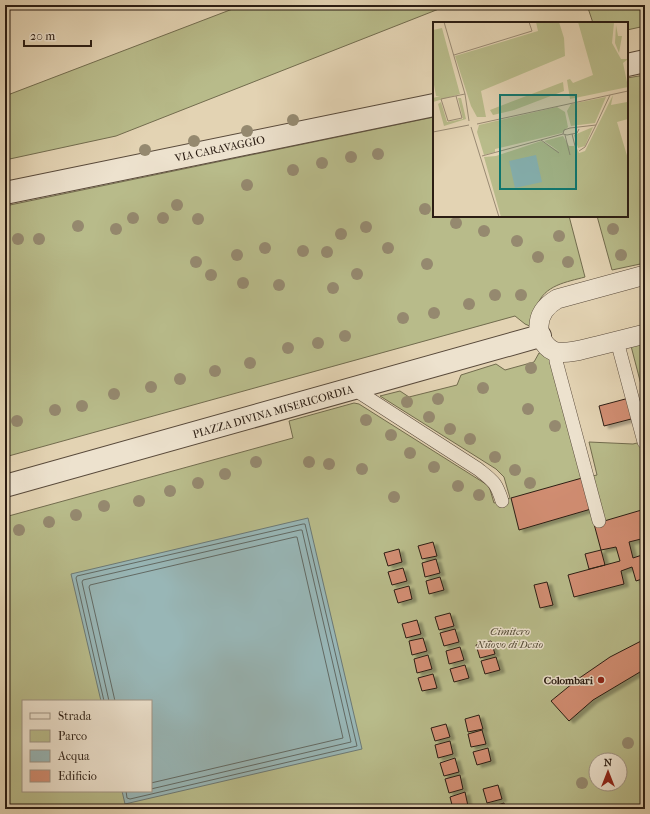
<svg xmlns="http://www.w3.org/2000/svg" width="650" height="814" font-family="'IM FELL French Canon',serif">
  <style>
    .green { fill: #b8bb8a; stroke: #726c4e; fill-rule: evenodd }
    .water { fill: #98b6b6; stroke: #6c7975 }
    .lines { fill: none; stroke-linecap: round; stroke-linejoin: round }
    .shore { stroke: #626a64; stroke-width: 1 }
    .building { fill: #d28e73; stroke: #2b1d13; filter: url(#shadow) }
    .service-casing { stroke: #594a3b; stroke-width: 14 }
    .pedestrian-casing { stroke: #594a3b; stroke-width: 20 }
    .minor-casing { stroke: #594a3b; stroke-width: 24 }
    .service { stroke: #ede2ce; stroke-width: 13 }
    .pedestrian { stroke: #ede2ce; stroke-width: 19 }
    .minor { stroke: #ede2ce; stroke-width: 22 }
    .tree { fill: #95896f }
    .poi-dot { fill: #8f2418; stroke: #ede2ce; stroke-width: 1.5 }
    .labels { text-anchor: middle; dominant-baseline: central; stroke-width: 3; stroke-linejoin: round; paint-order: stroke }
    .street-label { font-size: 11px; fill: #2b1d13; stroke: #ede2ce }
    .park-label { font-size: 11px; font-style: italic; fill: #554c37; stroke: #ede2ce }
    .poi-label { font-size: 11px; font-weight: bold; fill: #2b1d13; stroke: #ede2ce; text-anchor: end }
    .inset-road { fill: none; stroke: #998a73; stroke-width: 1 }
    .view { fill: #0f766e; fill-opacity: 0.15; stroke: #0f766e; stroke-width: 2 }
    .inset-edge { fill: none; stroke: #2b1d13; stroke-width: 2 }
  </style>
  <defs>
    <filter id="shadow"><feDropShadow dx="4.5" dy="2.5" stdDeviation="1" flood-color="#0004"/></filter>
  </defs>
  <rect width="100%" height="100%" fill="#e3d3b3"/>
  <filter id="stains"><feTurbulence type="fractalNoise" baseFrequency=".005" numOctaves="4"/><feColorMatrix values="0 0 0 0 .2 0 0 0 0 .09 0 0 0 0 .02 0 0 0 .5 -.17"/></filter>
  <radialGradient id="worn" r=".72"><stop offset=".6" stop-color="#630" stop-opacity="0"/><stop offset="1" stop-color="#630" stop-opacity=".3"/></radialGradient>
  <path class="green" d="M243,5H449L116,136L5,160V96Z
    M587,5H645V26L627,30V23H593Z
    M645,75V263L612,270L597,216H627V78Z
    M434,117V216H569L585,277C567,282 544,285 537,306C535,313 533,320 532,327L525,324L515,316L5,457V206Z
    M645,342V400L631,346Z
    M549,352L588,477L597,475L589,442L633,444L645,441V809H5V517L293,438L289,421L354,403L359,404L489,486L494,503L510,498L504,477L496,469L380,396L400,391L409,397L457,385L461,375L496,364L505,370L534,362L539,353ZM23,701H151V791H23ZM596,760H620V784H596Z"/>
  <path class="water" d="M308,518L362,749L125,804L122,791H151V701H101L71,574Z"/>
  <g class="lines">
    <path class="shore" d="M104,701L76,578L77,576L303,524H305L357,746L130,799L127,798L126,791
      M109,701L82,582L83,580L300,530H302L351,742L151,789
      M115,701L89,587L90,585L295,537H297L343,738L151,783"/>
  </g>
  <path class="building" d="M629,398L635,418L604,426L599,406Z
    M582,478L591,509L519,530L511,498Z
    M645,509V538L629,542L633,558L645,554V578L636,581L632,567L621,571L624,584L574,597L568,575L620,561L616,547L601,550L594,524Z
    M433,542L437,556L422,559L418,546Z
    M399,549L402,562L388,566L384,553Z
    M601,550L605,565L589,569L585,554Z
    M436,559L440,573L425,577L422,563Z
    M403,568L407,581L392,585L388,572Z
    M440,577L444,590L429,594L426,581Z
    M547,582L553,605L540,608L534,585Z
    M409,586L412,599L398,603L394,590Z
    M450,613L454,626L439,630L435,617Z
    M417,620L421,634L406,638L402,624Z
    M455,629L459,642L444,646L440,633Z
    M423,638L427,651L412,655L409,641Z
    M645,639V669L593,700L569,721L551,701L578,679L610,657Z
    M491,641L495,654L480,658L476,645Z
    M460,647L464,660L449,664L446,651Z
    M428,655L432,669L417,673L414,659Z
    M496,657L500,670L485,674L481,661Z
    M465,665L469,678L454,682L450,669Z
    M433,674L437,688L422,691L418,678Z
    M479,715L483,729L468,732L465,719Z
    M446,724L450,737L435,741L431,728Z
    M482,730L486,744L471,747L468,734Z
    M450,741L453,754L438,758L435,745Z
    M488,748L491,761L477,765L473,752Z
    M455,758L459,772L444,776L440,763Z
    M460,775L463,789L449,793L445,779Z
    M498,785L502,799L487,803L483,789Z
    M465,792L468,806L453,809L450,797Z
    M504,803L506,809H490V807Z"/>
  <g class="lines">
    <defs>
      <path id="service" d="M617,341L644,442
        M556,352V361L599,521
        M354,389L478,469C493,481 496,482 502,501"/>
      <path id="pedestrian" d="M645,275L557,299C547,305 539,313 539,326C538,336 546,350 557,352C570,354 584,349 597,346C613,342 629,338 645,334"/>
      <path id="minor" d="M627,65L645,61
        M5,193L434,105
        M5,486L540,336"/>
    </defs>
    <use href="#service" class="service-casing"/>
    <use href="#pedestrian" class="pedestrian-casing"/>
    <use href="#minor" class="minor-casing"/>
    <use href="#service" class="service"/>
    <use href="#pedestrian" class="pedestrian"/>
    <use href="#minor" class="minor"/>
  </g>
  <g class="tree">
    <circle cx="293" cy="120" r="6"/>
    <circle cx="247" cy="131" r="6"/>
    <circle cx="194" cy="141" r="6"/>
    <circle cx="145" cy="150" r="6"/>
    <circle cx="378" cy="154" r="6"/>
    <circle cx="351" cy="157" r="6"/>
    <circle cx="322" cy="163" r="6"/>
    <circle cx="293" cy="170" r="6"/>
    <circle cx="247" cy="185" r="6"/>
    <circle cx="177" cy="205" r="6"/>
    <circle cx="425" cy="209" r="6"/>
    <circle cx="133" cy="218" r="6"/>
    <circle cx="163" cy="218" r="6"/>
    <circle cx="198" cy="219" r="6"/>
    <circle cx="456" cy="223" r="6"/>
    <circle cx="78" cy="226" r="6"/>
    <circle cx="366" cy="227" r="6"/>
    <circle cx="116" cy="229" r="6"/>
    <circle cx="613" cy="229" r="6"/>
    <circle cx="484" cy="231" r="6"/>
    <circle cx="341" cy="234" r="6"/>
    <circle cx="559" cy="236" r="6"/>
    <circle cx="18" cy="239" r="6"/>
    <circle cx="39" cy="239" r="6"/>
    <circle cx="517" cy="241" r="6"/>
    <circle cx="265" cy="248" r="6"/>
    <circle cx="388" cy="248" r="6"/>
    <circle cx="303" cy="251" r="6"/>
    <circle cx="327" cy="252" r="6"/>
    <circle cx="237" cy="255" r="6"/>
    <circle cx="621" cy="255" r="6"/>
    <circle cx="538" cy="257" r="6"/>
    <circle cx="196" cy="262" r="6"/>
    <circle cx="568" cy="262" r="6"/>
    <circle cx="427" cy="264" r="6"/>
    <circle cx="357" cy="274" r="6"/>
    <circle cx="211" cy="275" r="6"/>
    <circle cx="243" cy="283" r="6"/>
    <circle cx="279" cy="285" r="6"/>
    <circle cx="333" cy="288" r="6"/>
    <circle cx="495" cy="295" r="6"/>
    <circle cx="521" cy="295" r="6"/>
    <circle cx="469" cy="304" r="6"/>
    <circle cx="434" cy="313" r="6"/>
    <circle cx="403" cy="318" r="6"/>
    <circle cx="345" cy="336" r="6"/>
    <circle cx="318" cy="343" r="6"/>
    <circle cx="288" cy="348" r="6"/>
    <circle cx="250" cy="363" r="6"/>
    <circle cx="531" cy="368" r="6"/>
    <circle cx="215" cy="371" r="6"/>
    <circle cx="180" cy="379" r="6"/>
    <circle cx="151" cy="387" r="6"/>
    <circle cx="483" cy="388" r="6"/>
    <circle cx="114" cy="394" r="6"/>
    <circle cx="438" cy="399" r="6"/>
    <circle cx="407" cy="402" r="6"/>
    <circle cx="82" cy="406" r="6"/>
    <circle cx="528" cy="409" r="6"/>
    <circle cx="55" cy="410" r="6"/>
    <circle cx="429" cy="417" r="6"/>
    <circle cx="366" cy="420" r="6"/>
    <circle cx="17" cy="421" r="6"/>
    <circle cx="555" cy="426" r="6"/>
    <circle cx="450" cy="429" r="6"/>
    <circle cx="391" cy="435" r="6"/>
    <circle cx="470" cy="439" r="6"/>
    <circle cx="410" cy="453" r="6"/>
    <circle cx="495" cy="457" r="6"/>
    <circle cx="256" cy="462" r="6"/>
    <circle cx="309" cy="462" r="6"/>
    <circle cx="329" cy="464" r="6"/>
    <circle cx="434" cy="467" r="6"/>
    <circle cx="362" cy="469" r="6"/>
    <circle cx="515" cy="470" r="6"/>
    <circle cx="225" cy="474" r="6"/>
    <circle cx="198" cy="483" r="6"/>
    <circle cx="530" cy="483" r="6"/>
    <circle cx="458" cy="486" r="6"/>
    <circle cx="170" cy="491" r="6"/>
    <circle cx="479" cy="495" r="6"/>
    <circle cx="394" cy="497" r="6"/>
    <circle cx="139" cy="501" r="6"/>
    <circle cx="104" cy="506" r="6"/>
    <circle cx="76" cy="515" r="6"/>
    <circle cx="49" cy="522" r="6"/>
    <circle cx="19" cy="530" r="6"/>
    <circle cx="628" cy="743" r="6"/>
    <circle cx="582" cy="783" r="6"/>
  </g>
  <circle class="poi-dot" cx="601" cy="680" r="4"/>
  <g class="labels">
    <g class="street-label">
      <text transform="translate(220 149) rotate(-12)">VIA CARAVAGGIO</text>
      <text transform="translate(273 412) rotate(-16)">PIAZZA DIVINA MISERICORDIA</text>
    </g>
    <g class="park-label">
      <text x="510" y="631">Cimitero<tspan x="510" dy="13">Nuovo di Desio</tspan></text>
    </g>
    <g class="poi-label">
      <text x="593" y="680">Colombari</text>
    </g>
  </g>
  <g transform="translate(433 22)">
    <rect width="195" height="195" fill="#e3d3b3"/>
    <path d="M103,0H126L131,16L132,34L48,69L53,95H44L38,84L22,34L105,9ZM145,0L181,1L179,21L188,37H195L190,41L195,65L137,77L134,58L137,57L140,61L160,53ZM183,3L185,14H189L186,31L182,21ZM9,6L27,72L0,80V76L7,74H3L0,57V8ZM130,60L131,69L81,88L60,93L57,88ZM180,73L178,83L194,80L195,83V97L184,100L195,137V195H68L51,135L63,134L108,119L127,130L111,119L130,114L136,124H143L146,131L152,129ZM173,75L162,101L138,104L134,89L138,82ZM25,76H28L33,97L11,104L5,82L8,80L14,100L30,97ZM124,85L132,90L135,105L129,111L62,127V130L51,133L44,110L46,103ZM160,105L152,124L145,126L141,113Z" fill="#b8bb8a"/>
    <path d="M103,133L109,160L82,166L76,139Z" fill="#98b6b6"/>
    <path class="inset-road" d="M11,0L32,72L36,99M21,33L99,9L96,0M23,74L29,96L15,99L8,77L32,72M44,102L195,69M38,105L66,195M146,107L144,111L134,113L130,112L131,108L137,106L163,103L177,73M0,110L36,103M139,112L142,124M132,113L137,133M108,118L126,131M146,129L152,125L163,103M49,134L130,112"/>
    <path class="view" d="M67,73H143V167H67Z"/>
    <rect width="195" height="195" class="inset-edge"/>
  </g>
  <rect width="650" height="814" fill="none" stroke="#e3d3b3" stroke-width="20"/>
  <rect x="6" y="6" width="638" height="802" fill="none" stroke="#2b1d13" stroke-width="2"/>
  <rect x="10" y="10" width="630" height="794" fill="none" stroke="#2b1d13"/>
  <rect x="22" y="700" width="130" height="92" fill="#ede2ce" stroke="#9f9383"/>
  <rect x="30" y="713" width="20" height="6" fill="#ede2ce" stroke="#9f9383"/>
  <text x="58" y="720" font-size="12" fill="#2b1d13">Strada</text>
  <rect x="30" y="730" width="20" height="12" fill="#b8bb8a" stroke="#9f9383"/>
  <text x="58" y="740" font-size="12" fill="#2b1d13">Parco</text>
  <rect x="30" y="750" width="20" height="12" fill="#98b6b6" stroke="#9f9383"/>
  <text x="58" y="760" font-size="12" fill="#2b1d13">Acqua</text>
  <rect x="30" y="770" width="20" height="12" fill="#d28e73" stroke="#9f9383"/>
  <text x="58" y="780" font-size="12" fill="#2b1d13">Edificio</text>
  <g transform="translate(608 772)"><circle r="19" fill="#ede2ce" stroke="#9f9383"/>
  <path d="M0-3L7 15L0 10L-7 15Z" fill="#8f2418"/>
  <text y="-6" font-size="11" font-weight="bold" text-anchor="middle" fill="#2b1d13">N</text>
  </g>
  <path d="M24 40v6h67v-6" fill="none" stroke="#2b1d13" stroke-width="2"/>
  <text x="30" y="40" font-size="12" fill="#2b1d13" stroke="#ede2ce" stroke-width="3" paint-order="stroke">20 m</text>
  <rect width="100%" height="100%" filter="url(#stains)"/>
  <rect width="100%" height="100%" fill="url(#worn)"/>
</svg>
